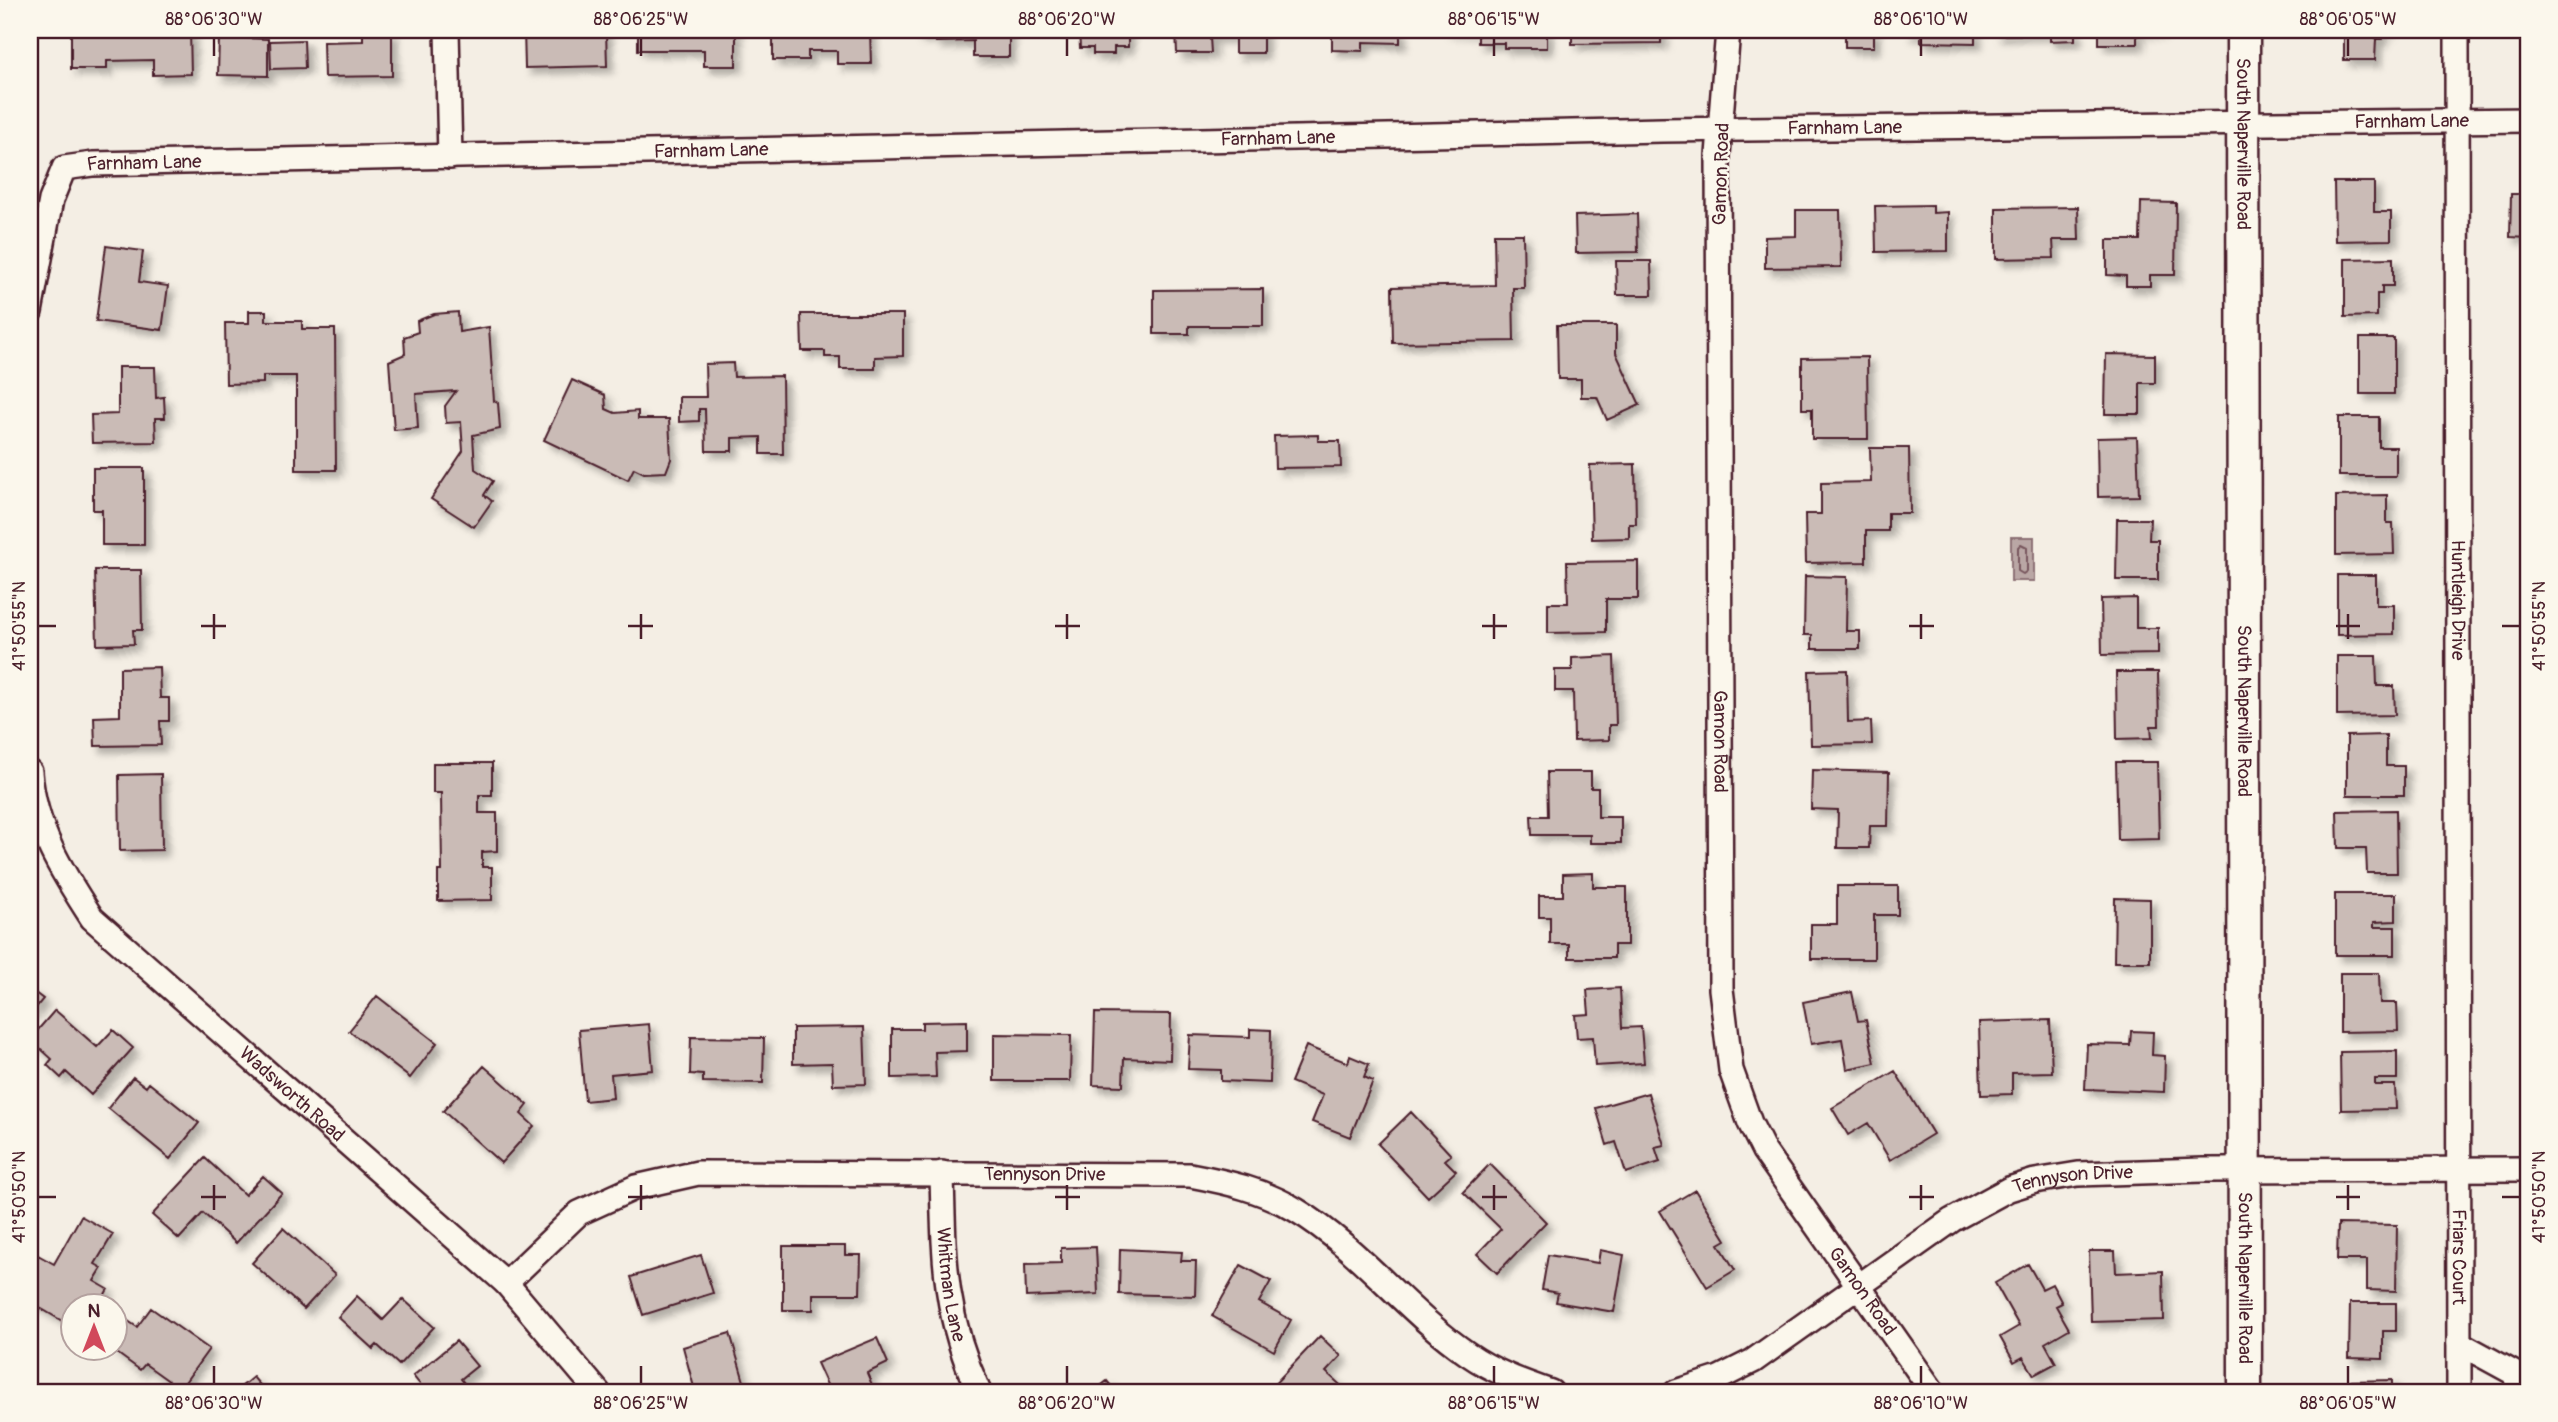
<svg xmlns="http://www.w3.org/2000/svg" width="2558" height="1422" font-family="Pangolin,sans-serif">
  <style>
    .water { fill: #baa7a5; stroke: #8d7174; stroke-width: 2 }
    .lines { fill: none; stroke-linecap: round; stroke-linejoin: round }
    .shore { stroke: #77555c; stroke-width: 2 }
    .building { fill: #cabbb6; stroke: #4a1f2b; stroke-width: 2; filter: url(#shadow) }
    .minor-casing { stroke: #4a1f2b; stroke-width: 28 }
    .secondary-casing { stroke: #4a1f2b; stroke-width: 37 }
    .minor { stroke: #fbf7ec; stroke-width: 23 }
    .secondary { stroke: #fbf7ec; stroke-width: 32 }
    .ticks { fill: none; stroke: #4a1f2b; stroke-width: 2.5 }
    .labels { text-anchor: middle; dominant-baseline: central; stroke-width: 5; stroke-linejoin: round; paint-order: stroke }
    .street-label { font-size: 19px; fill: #4a1f2b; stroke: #fbf7ec }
    .neatline { fill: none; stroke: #4a1f2b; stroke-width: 2.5 }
    .ticks-label { font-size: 18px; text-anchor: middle; fill: #4a1f2b }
  </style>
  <defs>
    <filter id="shadow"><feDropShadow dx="6" dy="6" stdDeviation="3.5" flood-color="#0004"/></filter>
  </defs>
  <rect width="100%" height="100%" fill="#f4eee4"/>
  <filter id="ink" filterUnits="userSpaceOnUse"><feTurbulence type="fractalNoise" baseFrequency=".0143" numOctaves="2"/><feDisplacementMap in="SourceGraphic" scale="14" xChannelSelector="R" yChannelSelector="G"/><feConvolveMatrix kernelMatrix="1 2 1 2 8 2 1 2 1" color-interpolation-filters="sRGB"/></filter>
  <g filter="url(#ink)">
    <path class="water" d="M2011,537H2034V581H2011Z"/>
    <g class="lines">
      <path class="shore" d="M2021,544L2027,547V571L2023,574L2018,571V547Z"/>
    </g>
    <path class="building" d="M71,30H190L191,74L153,75V60L107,61V69H71Z
      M524,30H606L607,66L525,68Z
      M638,30H736V66H704V50H638Z
      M773,30H870L871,64H837V51H808V60H773Z
      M916,30H1009V57H973V41L936,42V36H916Z
      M1079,30H1128V47H1114V54H1093V48H1080Z
      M1176,30H1263V53H1235V36L1210,37L1211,53H1177Z
      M1332,30H1400V43L1363,42V51L1332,50Z
      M1443,30H1547V48H1504V43H1478V32Z
      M1572,30H1661V43L1572,44Z
      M1845,30H1874V47H1845Z
      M1907,30H1975V43L1921,42V34H1906Z
      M1996,30H2075V40L2050,41V34L1996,35Z
      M2099,30H2161V31H2137V44H2099Z
      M2344,30H2391H2382V39H2376L2375,60H2344Z
      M363,32H392V76L324,77L323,42L363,41Z
      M219,37L268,39V76L218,75Z
      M304,40L305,68L271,69L270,41Z
      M2334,182H2374V212H2391V240L2335,241Z
      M2511,194H2528V238L2510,237Z
      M2141,202L2176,203L2175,275H2150V286H2126V276L2107,275V240H2140Z
      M1933,205V213L1948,212V251L1876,252L1875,206Z
      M2078,207L2079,240H2053L2054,258L1996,259V208Z
      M1796,210H1840L1841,267L1765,268V237L1796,236Z
      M1637,214L1638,252L1576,253L1575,216Z
      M1494,234H1523L1524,288H1513L1514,341L1393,343L1392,287L1495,285Z
      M106,246L143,251L139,282L168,286L162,330L96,321Z
      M2393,258V286H2382V294H2377V316L2345,317V259Z
      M1616,261H1651L1652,295H1617Z
      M1263,289V326H1189V334H1154V290Z
      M249,311H266V321H302V329H335L336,470H296V376H263V383L226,384L225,323H249Z
      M2522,311H2528V340H2522Z
      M458,312L459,332L489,327L494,401L498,403L500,429L473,435L475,469L493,481L484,495L492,501L474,527L431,499L463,451L461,422L446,423L445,406L456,391L416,394L418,428L394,430L389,361L405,354L404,337L418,332L417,321L434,314Z
      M801,314H903V356L875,357V369H840V357H825V351H802Z
      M1557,325H1616V353L1640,405L1607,420L1597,397H1581V379H1558Z
      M2360,338H2394V394H2360Z
      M2106,354L2155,355V383H2140V414H2105Z
      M1867,357L1868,439H1812V409H1802V358Z
      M733,363L734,377L782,376L783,454H761V437L732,438V451H706L705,409H699V421L679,422V397H706L705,364Z
      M118,367H155L156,398L164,397L165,418H155L156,442L92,443L91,415L118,414Z
      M572,380L605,395L606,409L615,413L638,411V419H669L671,459L666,472L644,473L634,468L628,480L544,440Z
      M2339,417H2379V447H2396V476H2339Z
      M2528,419V448H2521V420Z
      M1318,435V441H1340L1341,467L1275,468L1274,436Z
      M2137,437L2139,496L2098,497L2097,438Z
      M1870,448H1909L1910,513H1888V531H1866V562L1806,563L1805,514H1821V483L1871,482Z
      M2525,460H2528V484L2525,485Z
      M1635,464L1636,524H1629V538L1592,539L1590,465Z
      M93,468H144V545H102V510H93Z
      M2523,490H2528V518H2523Z
      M2387,495V523H2393L2394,554L2336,555V496Z
      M2117,519H2150L2149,540H2158V580H2116Z
      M1638,561V599H1606V632L1548,633V603H1568L1567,562Z
      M2524,565H2528V594H2525Z
      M95,570H141L142,630H133L134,644L97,645Z
      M2337,575H2376V605H2394V634L2337,635Z
      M1805,576L1847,577L1846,631H1860V649H1812V635H1804Z
      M2136,598V628H2158V654L2102,655L2101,599Z
      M2525,609H2528V633H2525Z
      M2524,638H2528V667H2524Z
      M1614,656L1616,725H1609V740L1574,741L1573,691H1555V670H1572V658Z
      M2337,656H2376L2377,686H2394L2395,715L2337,716Z
      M159,667L160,698H169V721H160L161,745L95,746L94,717L120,716V668Z
      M1847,670L1848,722L1871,721L1872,744L1811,745L1809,671Z
      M2116,672H2158L2159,726H2151L2152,738L2117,739Z
      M2524,705H2528V740H2525Z
      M2386,735V766H2404V795H2347V736Z
      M2523,755H2528V784H2523Z
      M2116,762H2157L2159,839L2118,840Z
      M433,763H492V795H479V813H497V851L482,852V867H492V900L438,901V871H442L441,793H433Z
      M1812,770L1889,772L1888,826H1870L1869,848H1837L1838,810L1811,809Z
      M1547,772H1591V788H1598V817H1621V843H1590V835H1532L1531,816H1548Z
      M161,774L162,850L120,851L119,775Z
      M2396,810L2397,873H2367L2366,848H2338L2337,811Z
      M1593,873V887H1627V945H1614V958H1569V944H1550V917H1539V896H1563V874Z
      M1837,886H1898V915H1874V959H1811V924H1837Z
      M2335,894H2396V921L2374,922V927H2395V955H2335Z
      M2115,898L2150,899V962H2114Z
      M2525,932H2528V960H2525Z
      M2340,973H2379L2380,1003H2397L2398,1031L2340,1032Z
      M2522,974H2528V1036H2525Z
      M1620,988L1622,1028L1641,1027L1644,1063L1595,1066L1593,1037L1577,1038L1575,1015L1589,1014L1587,990Z
      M30,989L43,999L30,1015Z
      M1852,992L1858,1021L1866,1020L1875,1063L1847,1069L1842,1039L1811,1044L1803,1002Z
      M377,996L437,1043L410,1078L349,1031Z
      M55,1010L97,1047L113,1030L133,1048L91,1095L66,1072L61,1078L47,1065L52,1059L30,1039Z
      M1095,1013L1171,1014L1170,1060L1124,1058L1123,1086L1093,1085Z
      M2050,1020L2052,1072L2012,1073V1094L1981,1095L1979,1022Z
      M967,1021V1051L935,1052L936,1077L892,1078V1029H922V1022Z
      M649,1024L653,1070L611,1074L613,1098L585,1101L579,1030Z
      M864,1027L866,1084L833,1085L832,1063L793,1064V1028Z
      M1250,1029L1271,1030L1270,1083L1221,1081V1070L1188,1069L1190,1035L1250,1037Z
      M2131,1031L2153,1032L2152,1055L2165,1056L2164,1092L2085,1089L2087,1044L2130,1045Z
      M994,1034L1071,1035L1070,1081H994Z
      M691,1037L764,1038L763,1083L703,1082V1075L690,1074Z
      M1306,1046L1348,1063L1350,1056L1369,1064L1364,1077L1373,1081L1350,1137L1312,1122L1323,1095L1291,1082Z
      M2397,1051V1079H2375V1085H2395L2396,1109L2341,1110L2340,1052Z
      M2525,1052H2528V1081H2525Z
      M484,1066L528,1105L521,1114L534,1126L501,1163L443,1111Z
      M1895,1071L1933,1134L1890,1160L1868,1123L1848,1135L1832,1108Z
      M133,1077L146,1087L149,1083L199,1123L170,1159L108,1108Z
      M1648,1093L1664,1145L1655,1147L1660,1162L1626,1173L1616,1142L1607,1145L1596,1108Z
      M1411,1112L1451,1155L1445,1160L1456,1171L1428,1197L1378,1144Z
      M205,1158L245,1195L263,1176L282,1193L236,1243L203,1213L179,1239L152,1215Z
      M1490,1164L1546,1222L1497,1273L1477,1254L1501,1229L1463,1192Z
      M1695,1190L1726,1240L1719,1244L1735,1270L1707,1287L1660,1211Z
      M81,1216L113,1234L95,1264L102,1268L94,1281L108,1289L98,1306H74V1328L30,1302V1269L38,1255L54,1264Z
      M2338,1224L2397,1225L2396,1291L2367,1290V1260H2337Z
      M283,1228L335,1275L304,1309L252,1263Z
      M783,1246H845V1255H861L860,1294H813V1310H783Z
      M1096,1247L1098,1294L1026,1297L1025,1264L1061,1263V1248Z
      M1120,1249L1182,1252L1181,1261H1196L1195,1296L1119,1294Z
      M1600,1250L1624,1255L1614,1312L1556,1302L1558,1293L1542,1290L1548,1255L1598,1263Z
      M2089,1251H2115L2116,1273L2163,1271L2164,1320L2091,1322Z
      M701,1255L713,1293L643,1315L631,1277Z
      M2028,1264L2042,1289L2052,1284L2062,1303L2056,1306L2069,1329L2045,1343L2056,1363L2034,1375L2023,1357L2014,1362L2000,1337L2019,1326L1995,1283Z
      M1241,1265L1271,1281L1259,1302L1291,1320L1274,1351L1212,1316Z
      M357,1296L383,1320L403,1299L434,1327L399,1365L377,1345L373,1349L338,1317Z
      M2350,1303H2396V1331H2383V1359L2349,1358Z
      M151,1308L209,1349L180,1389L145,1364L140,1370L110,1348H116V1333L125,1319L137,1327Z
      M730,1333L747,1392H689L695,1391L683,1347Z
      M1320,1336L1341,1356L1326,1372L1348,1392H1267Z
      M877,1338L888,1363L867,1373L875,1392H821L828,1387L817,1363Z
      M456,1341L477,1366L461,1379L471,1392H426L413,1376Z
      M253,1377L266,1392H235Z
      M2392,1380V1392H2348V1381Z
      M1107,1381L1116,1392H1093Z"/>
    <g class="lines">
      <defs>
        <g id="minor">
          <path d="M447,30L450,157"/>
          <path id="s1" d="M1728,30L1718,155L1721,989L1731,1070L1750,1123L1764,1151L1933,1392"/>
          <path id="s2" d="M2457,30L2459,1392"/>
          <path id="s3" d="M30,312L51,200L64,168L93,164L1662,130L2528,120"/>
          <path id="s4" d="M30,772C34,828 62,872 92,918L506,1283L598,1392"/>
          <path id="s5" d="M942,1173C944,1257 943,1314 979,1392"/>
          <path id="s6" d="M506,1283L579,1213L636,1187L698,1173L1190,1175C1227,1182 1263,1190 1296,1210C1361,1249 1406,1312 1468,1354C1494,1372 1522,1382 1551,1392"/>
          <path d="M2459,1343L2514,1373L2521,1392"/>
          <path id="s7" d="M1676,1392L1719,1378L1753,1361L1952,1220L2009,1189L2035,1181L2078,1174L2203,1170L2528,1169"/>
        </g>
        <g id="secondary">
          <path id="s8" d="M2243,30L2245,1392"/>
        </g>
      </defs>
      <use href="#minor" class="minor-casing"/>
      <use href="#secondary" class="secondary-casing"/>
      <use href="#minor" class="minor"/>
      <use href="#secondary" class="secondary"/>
    </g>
  </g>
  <path class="ticks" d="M214,38V56M641,38V56M1067,38V56M1494,38V56M1921,38V56M2348,38V56M214,614V639M641,614V639M1067,614V639M1494,614V639M1921,614V639M2348,614V639M38,626H56M201,626H226M628,626H653M1055,626H1080M1482,626H1507M1909,626H1934M2336,626H2360M2502,626H2520M214,1185V1210M641,1185V1210M1067,1185V1210M1494,1185V1210M1921,1185V1210M2348,1185V1210M38,1197H56M201,1197H226M628,1197H653M1055,1197H1080M1482,1197H1507M1909,1197H1934M2336,1197H2360M2502,1197H2520M214,1366V1384M641,1366V1384M1067,1366V1384M1494,1366V1384M1921,1366V1384M2348,1366V1384"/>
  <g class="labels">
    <g class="street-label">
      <text stroke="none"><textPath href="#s3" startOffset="2497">Farnham Lane</textPath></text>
      <text stroke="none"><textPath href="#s3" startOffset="1930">Farnham Lane</textPath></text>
      <text stroke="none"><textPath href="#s3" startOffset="1363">Farnham Lane</textPath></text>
      <text stroke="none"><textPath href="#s8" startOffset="114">South Naperville Road</textPath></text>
      <text stroke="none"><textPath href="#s3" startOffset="796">Farnham Lane</textPath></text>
      <text stroke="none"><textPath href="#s3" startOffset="229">Farnham Lane</textPath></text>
      <text transform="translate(1721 174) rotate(-88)">Gamon Road</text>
      <text stroke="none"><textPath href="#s2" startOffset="570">Huntleigh Drive</textPath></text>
      <text stroke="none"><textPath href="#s8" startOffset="681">South Naperville Road</textPath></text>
      <text stroke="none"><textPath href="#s1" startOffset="712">Gamon Road</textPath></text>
      <text stroke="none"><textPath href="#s4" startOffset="427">Wadsworth Road</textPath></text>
      <text stroke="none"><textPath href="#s6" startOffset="574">Tennyson Drive</textPath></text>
      <text stroke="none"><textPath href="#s7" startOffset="457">Tennyson Drive</textPath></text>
      <text stroke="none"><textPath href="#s2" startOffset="1227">Friars Court</textPath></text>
      <text stroke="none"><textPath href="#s8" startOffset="1248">South Naperville Road</textPath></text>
      <text stroke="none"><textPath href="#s5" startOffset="112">Whitman Lane</textPath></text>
      <text stroke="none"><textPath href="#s1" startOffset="1300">Gamon Road</textPath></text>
    </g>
  </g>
  <rect width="2558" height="1422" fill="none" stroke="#fbf7ec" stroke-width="77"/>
  <g transform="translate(94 1327)"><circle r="33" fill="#fbf7ec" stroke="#b4a19f" stroke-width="2"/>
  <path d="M0-5L12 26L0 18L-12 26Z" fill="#d1495b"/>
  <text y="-10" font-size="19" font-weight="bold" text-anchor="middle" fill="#4a1f2b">N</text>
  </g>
  <rect x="38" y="38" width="2482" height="1346" class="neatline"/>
  <g class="ticks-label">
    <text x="214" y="25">88°06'30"W</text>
    <text x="641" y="25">88°06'25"W</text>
    <text x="1067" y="25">88°06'20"W</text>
    <text x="1494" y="25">88°06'15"W</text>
    <text x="1921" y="25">88°06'10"W</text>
    <text x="2348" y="25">88°06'05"W</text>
    <text transform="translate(19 626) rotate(-90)" y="6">41°50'55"N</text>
    <text transform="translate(2539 626) rotate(-90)" y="6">41°50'55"N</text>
    <text transform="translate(19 1197) rotate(-90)" y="6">41°50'50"N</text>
    <text transform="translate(2539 1197) rotate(-90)" y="6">41°50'50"N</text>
    <text x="214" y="1409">88°06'30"W</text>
    <text x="641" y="1409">88°06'25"W</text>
    <text x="1067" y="1409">88°06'20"W</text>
    <text x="1494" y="1409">88°06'15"W</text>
    <text x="1921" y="1409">88°06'10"W</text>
    <text x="2348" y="1409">88°06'05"W</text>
  </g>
</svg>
